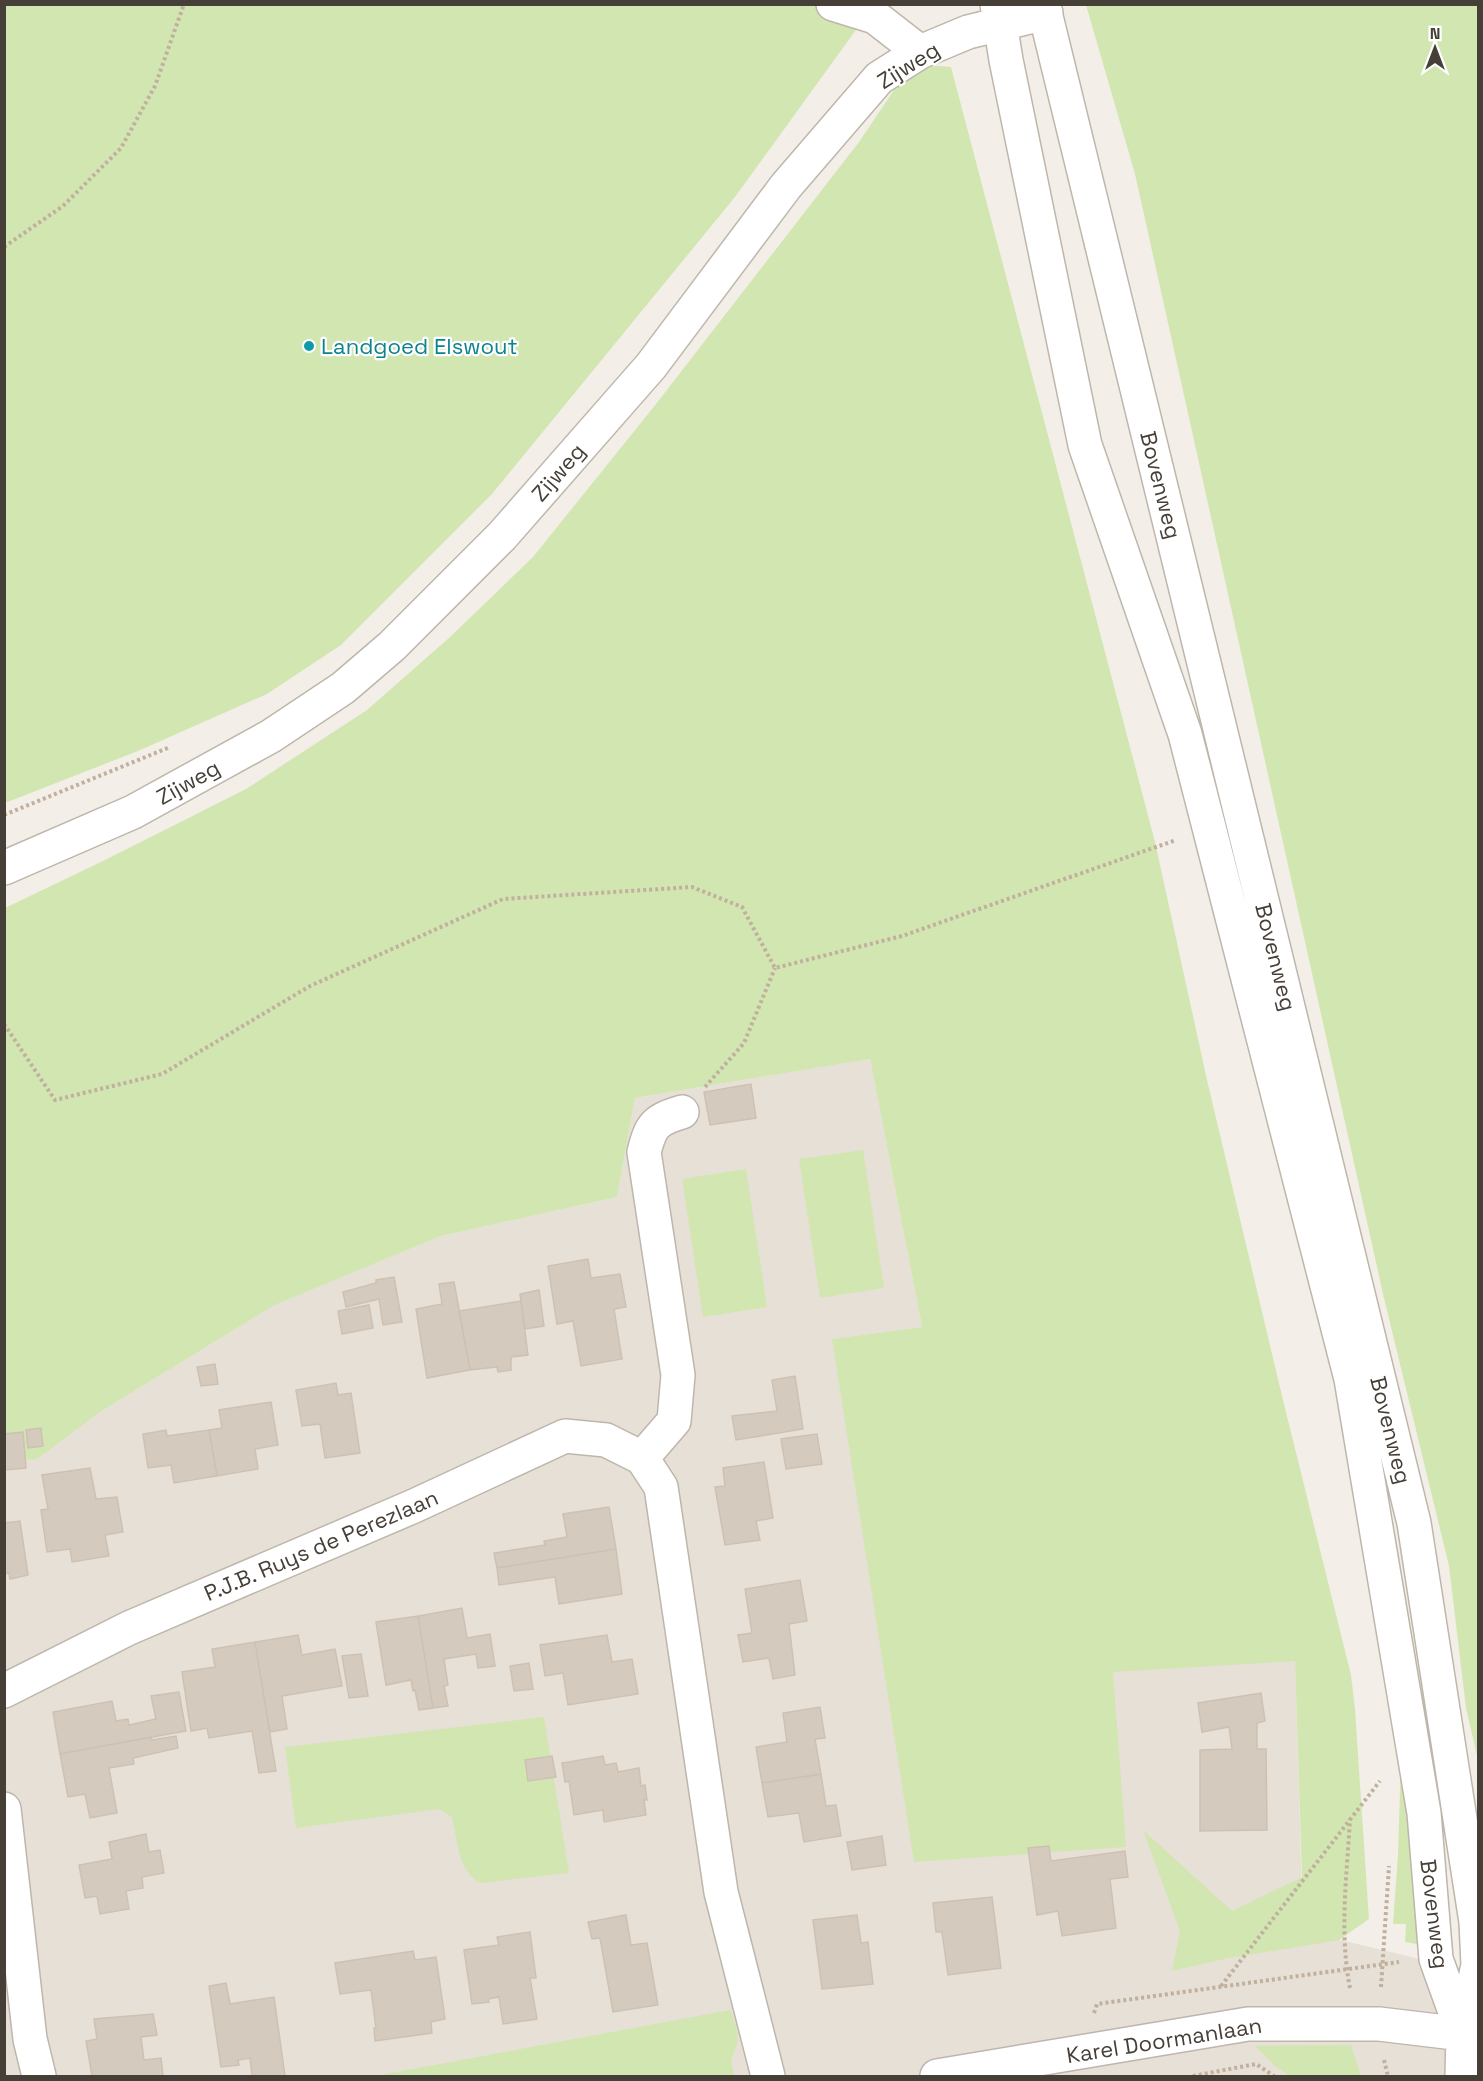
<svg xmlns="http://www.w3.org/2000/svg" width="1483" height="2081" font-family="'Space Grotesk',sans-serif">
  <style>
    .residential { fill: #e7e0d6 }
    .green { fill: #d2e6b2 }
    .building { fill: #d4cabe; stroke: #cfc1b1; stroke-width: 1.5 }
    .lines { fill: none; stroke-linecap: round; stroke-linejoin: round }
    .minor-casing { stroke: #beb6ab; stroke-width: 36 }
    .path { stroke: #c0b09d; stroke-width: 4; stroke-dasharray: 3 3; stroke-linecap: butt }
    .minor { stroke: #fff; stroke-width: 33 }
    .culture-dot { fill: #0f9aa8; stroke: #fff; stroke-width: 2 }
    .labels { text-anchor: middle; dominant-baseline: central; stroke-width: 4.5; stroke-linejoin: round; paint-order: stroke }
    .street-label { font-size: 22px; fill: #463f37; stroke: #fff }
    .culture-label { font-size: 22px; fill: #0d838f; stroke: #fff; text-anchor: start }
  </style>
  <rect width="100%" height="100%" fill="#f3efe8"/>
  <path class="residential" d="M870,1059L922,1327L833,1339L1112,1671L1295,1660L1303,1931L1478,1973V2076H5V1461L37,1458L100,1412L273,1306L441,1236L617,1197L635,1098Z"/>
  <path class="green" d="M4,5H874L735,197L492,494L341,645L267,694L138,751L5,803Z
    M1086,5H1478V1760L1466,1708L1449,1566L1383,1294L1135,174Z
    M927,65L951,67L1155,842L1207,1080L1283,1400L1351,1675L1355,1709L1369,1919L1339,1940L1224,1959L1172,1971L1180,1931L1143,1830L1232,1911L1302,1877L1295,1661L1113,1672L1126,1847L914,1862L832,1339L922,1327L870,1059L635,1098L617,1197L441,1236L273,1306L100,1412L37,1459L5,1461V908L107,859L246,789L367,710L450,637L533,557L656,404L859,142L902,78Z
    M863,1150L884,1288L820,1298L799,1159Z
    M746,1169L767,1307L703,1317L682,1179Z
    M544,1717L569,1873L480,1883C457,1869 458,1842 452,1817L439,1809L296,1828L285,1747Z
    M1402,1726L1422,1945L1405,1942L1406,1924H1393L1398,1855Z
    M730,2010C738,2030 742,2039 731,2059L734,2076H375Z
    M1351,2045L1361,2076H1290L1275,2066L1255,2046Z"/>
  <path class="building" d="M751,1084L756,1118L710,1125L704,1092Z
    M588,1259L591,1278L620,1274L626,1307L614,1309L622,1359L581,1366L573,1321L557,1324L548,1266Z
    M394,1277L402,1322L383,1325L379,1299L346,1307L343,1292L376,1283V1280Z
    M454,1282L470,1370L427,1378L416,1309L442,1304L439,1284Z
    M539,1290L544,1326L525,1329L520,1294Z
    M521,1301L528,1355L511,1357V1370L498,1372L497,1367L470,1370L459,1311Z
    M369,1305L373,1328L342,1334L338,1311Z
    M215,1364L218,1384L201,1386L197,1367Z
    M795,1376L803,1429L736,1440L732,1416L777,1411L772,1380Z
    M336,1383L338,1395L351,1393L360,1453L325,1458L320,1424L302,1426L296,1390Z
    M271,1402L278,1445L255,1449L258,1469L217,1476L209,1430L222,1428L219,1410Z
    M41,1428L43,1446L28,1448L26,1430Z
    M166,1430L167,1436L209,1430L217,1476L174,1483L171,1465L148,1468L143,1434Z
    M23,1432L26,1468L4,1470V1434Z
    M817,1434L822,1464L786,1469L781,1439Z
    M764,1462L773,1518L756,1521L760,1540L725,1545L715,1487L725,1486L723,1468Z
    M90,1468L96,1499L117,1497L123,1532L105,1535L109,1556L72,1562L70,1549L47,1552L41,1510L48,1509L42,1475Z
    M609,1507L616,1549L497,1568L494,1553L545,1545L544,1541L567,1537L563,1514Z
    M20,1521L28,1575L10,1579L9,1573L4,1574V1523Z
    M616,1549L622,1594L559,1604L555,1577L499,1585L497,1568Z
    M800,1580L807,1621L789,1624L795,1675L773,1679L769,1658L743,1662L738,1635L752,1633L745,1589Z
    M462,1608L467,1638L490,1634L495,1666L478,1668L476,1654L444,1659L448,1685L444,1686L448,1706L433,1708L418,1616Z
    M418,1616L433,1708L419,1710L415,1690L413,1691L411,1680L386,1685L376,1622Z
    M298,1635L302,1655L335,1649L342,1686L282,1696L287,1729L270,1732L255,1642Z
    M607,1635L612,1662L632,1659L638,1694L568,1705L563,1673L545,1676L540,1645Z
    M255,1642L276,1771L259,1773L252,1731L209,1738L207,1728L191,1731L182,1672L215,1667L212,1649Z
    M361,1654L368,1696L349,1698L342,1656Z
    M529,1663L533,1689L514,1691L510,1666Z
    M179,1692L186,1731L60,1754L53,1712L112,1701L116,1721L128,1719L129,1725L156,1719L151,1696Z
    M1261,1693L1265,1721L1257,1723V1749H1266L1267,1830L1200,1831V1750L1232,1749L1229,1727L1202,1732L1198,1703Z
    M820,1707L825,1738L815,1739L821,1774L762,1783L756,1747L787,1742L783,1713Z
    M176,1736L178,1748L133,1758L134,1764L109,1768L117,1813L90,1818L85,1794L68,1797L60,1754L151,1737L152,1740Z
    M552,1756L556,1777L528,1781L525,1760Z
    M603,1756L605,1765L616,1763L618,1772L639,1768L641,1786L645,1785L647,1800H644L646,1815L604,1822L603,1810L574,1815L569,1781L565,1782L562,1763Z
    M821,1774L826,1806L836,1805L841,1836L804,1842L799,1813L768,1817L762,1783Z
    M146,1834L149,1852L160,1850L164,1873L142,1877L143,1888L126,1891L129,1909L100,1914L97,1896L85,1898L79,1865L112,1859L109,1842Z
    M882,1836L886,1865L852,1870L847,1842Z
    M1049,1846L1051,1861L1125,1851L1128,1877L1110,1879L1116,1928L1062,1936L1058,1911L1037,1915L1028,1848Z
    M992,1897L1001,1968L948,1975L942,1932H936L933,1903Z
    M626,1915L631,1945L647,1943L658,2005L613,2012L600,1938L592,1939L588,1922Z
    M857,1915L861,1943L868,1942L873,1984L822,1989L813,1920Z
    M530,1932L536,1978H530L537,2019L503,2024L499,1997L488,1999L489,2002L472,2004L464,1950L499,1945L497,1937Z
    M413,1951L415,1960L436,1957L445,2019L431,2022L432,2033L375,2041L374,2028H376L371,1990L340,1994L335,1963Z
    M226,1983L230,2004L274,1997L285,2076H252L250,2058L238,2060L239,2065L221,2067L209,1986Z
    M153,2014L157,2035L141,2037L144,2060L161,2058L163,2076H92L86,2041L97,2039L94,2019Z"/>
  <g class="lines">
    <defs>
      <path id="minor" d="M833,4L875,17L920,52
        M997,4L1006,60L1085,445L1185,734L1351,1379L1424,1813L1436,1959L1463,2034
        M1043,4L1414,1523L1476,1922L1478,1965L1463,2034L1462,2076
        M4,868L133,812L271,736L343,688L392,646L502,536L651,366L786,186L879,78L920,52L968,32L1046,13
        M642,1458L674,1421L678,1375L644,1152C651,1125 655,1120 682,1112
        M4,1691L129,1628L414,1506L565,1436L606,1440L642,1458L661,1487L721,1892L768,2076
        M4,1809L30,2039L39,2076
        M937,2076L1248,2024H1379L1463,2034L1478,2039"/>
    </defs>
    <use href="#minor" class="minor-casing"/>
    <path class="path" d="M4,247L63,206L121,148L155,86L184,4
      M4,815L170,747
      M4,1024L55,1100L162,1074L310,986L503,899L692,887L742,907L775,968L902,936L1176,840
      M705,1087L744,1043L775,968
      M1221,1986L1380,1781
      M1381,1987L1389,1866
      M1350,1988C1339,1933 1347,1874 1350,1819
      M1094,2013L1097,2004L1399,1962
      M1384,2060L1388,2076
      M1193,2076L1256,2064L1274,2076"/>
    <use href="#minor" class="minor"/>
  </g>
  <circle class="culture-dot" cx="309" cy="346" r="6"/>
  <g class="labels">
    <g class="street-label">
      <text transform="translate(908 65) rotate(-32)">Zijweg</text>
      <text transform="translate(558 472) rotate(-49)">Zijweg</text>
      <text transform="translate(1161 485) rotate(76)">Bovenweg</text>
      <text transform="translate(188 782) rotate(-29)">Zijweg</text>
      <text transform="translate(1276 957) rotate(76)">Bovenweg</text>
      <text transform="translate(1391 1430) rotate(76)">Bovenweg</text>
      <text transform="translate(321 1545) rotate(-23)">P.J.B. Ruys de Perezlaan</text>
      <text transform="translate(1435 1914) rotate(83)">Bovenweg</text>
      <text transform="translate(1164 2040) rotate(-9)">Karel Doormanlaan</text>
    </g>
    <g class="culture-label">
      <text x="321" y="346">Landgoed Elswout</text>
    </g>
  </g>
  <rect width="1483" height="2081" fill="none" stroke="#463f37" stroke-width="12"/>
  <g transform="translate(1435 48)" stroke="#ffffff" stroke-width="4.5" paint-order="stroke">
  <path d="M0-4.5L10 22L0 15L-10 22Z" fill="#463f37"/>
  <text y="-9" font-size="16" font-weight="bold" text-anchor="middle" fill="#463f37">N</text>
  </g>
</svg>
